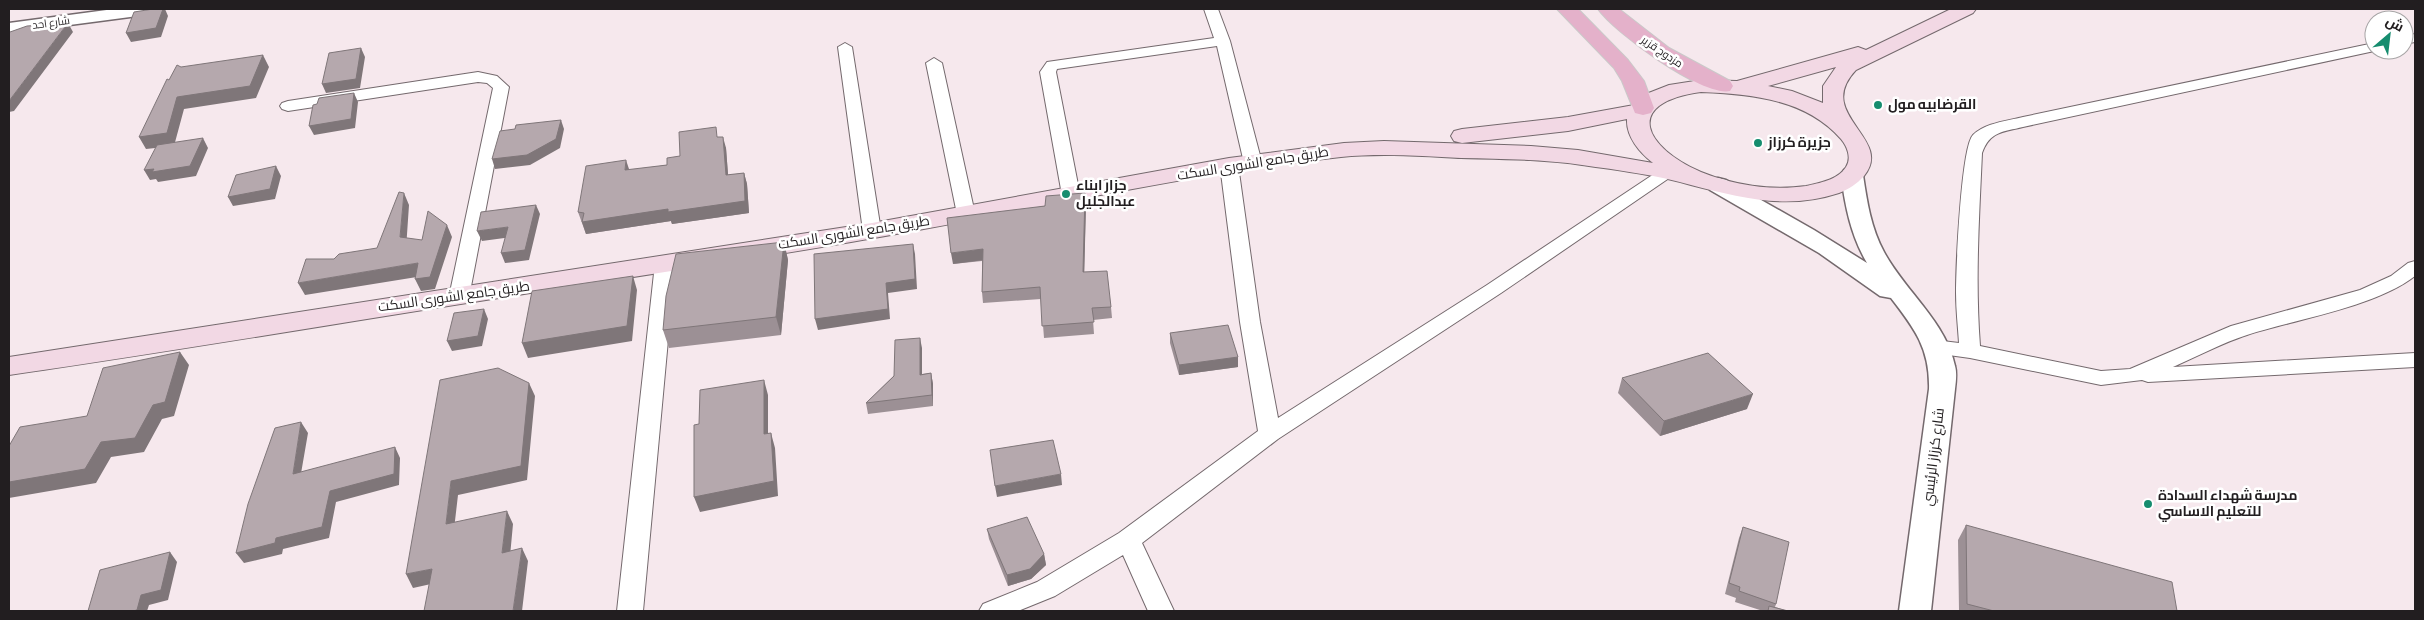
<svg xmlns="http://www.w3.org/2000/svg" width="2424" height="620" font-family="'Alegreya Sans',Cairo,sans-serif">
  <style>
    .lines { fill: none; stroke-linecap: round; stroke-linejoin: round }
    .minor-casing { stroke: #74696d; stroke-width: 2 }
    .tertiary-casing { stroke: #74696d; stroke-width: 3 }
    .secondary-casing { stroke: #74696d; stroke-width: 2 }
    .primary-casing { stroke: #cac9c9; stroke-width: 2 }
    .minor { fill: #fff; fill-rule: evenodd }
    .tertiary { fill: #fff; fill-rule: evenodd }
    .secondary { fill: #f2d8e4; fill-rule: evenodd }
    .primary { fill: #e4b1ca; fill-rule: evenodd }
    .wall { fill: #9c9095 }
    .shaded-wall { fill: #7f7679 }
    .building { fill: #b5a8ad; stroke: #7f7679 }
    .poi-dot { fill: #168d6f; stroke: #fff; stroke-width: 2 }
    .labels { text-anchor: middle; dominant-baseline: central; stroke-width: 5; stroke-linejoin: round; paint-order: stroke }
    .far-street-label { font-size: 11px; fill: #221e20; stroke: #fff }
    .poi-label { font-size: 14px; font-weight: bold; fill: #221e20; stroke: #fff; text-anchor: start }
    .street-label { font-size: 14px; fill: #221e20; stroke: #fff }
  </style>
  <rect width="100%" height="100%" fill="#f6e8ed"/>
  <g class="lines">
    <defs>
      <path id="minor" d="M1204,9H1218L1230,41L1262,163L1259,167H1247L1244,163L1217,46L1057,69L1056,72L1080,195L1077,199H1065L1062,195L1040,72L1047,62L1214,38Z
        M2415,34V42L2404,44V36Z
        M845,43L852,47L881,231L879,235H865L863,231L838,47Z
        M2374,43V50H2379L2023,127C2003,132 1990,131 1982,153C1979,219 1975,280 1980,346L2101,371L2130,369L2231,326L2360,290L2391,276L2408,263L2415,261V276C2375,307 2297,319 2247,335C2222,343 2198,356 2173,367L2415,353V367L2148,382L2142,380L2101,385L1970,358L1927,352L1924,347L1927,342L1934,340L1959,343C1958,327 1956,310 1956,293C1956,270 1961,147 1973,135C1985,123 2007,121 2023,117Z
        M934,58L942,63L975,214L972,218H960L957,214L926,63Z
        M478,72L497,76L509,87L469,297L466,301L459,303L452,301L449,297L493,88L487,83L478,82L288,111L282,109L280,106L282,103L288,101Z
        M1229,160L1235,161L1238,165L1260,322L1278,418L1487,285L1660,170H1672L1675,174L1501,293L1278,439L1142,543L1174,611H1148L1123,555L1055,596L1018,611H979L983,604L1037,582L1119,533L1258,431L1240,322L1220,165L1223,161Z
        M665,258L672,260L675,264L643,611H617L655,264L658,260Z"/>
      <path id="tertiary" d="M114,9H162L159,13L153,14L9,33V23Z
        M1852,168L1860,170L1863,175C1867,202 1871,228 1884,252C1905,291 1946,322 1955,366C1957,373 1956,381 1955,389L1931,611H1899L1929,389C1930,349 1915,329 1891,298L1880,296L1819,253L1710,190L1707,185L1710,180L1718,178L1726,180L1814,230L1867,263C1851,236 1845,206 1841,175L1844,170Z"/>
      <path id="secondary" d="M1951,9H1976L1973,13L1856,70C1813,115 1895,138 1864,176C1857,184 1849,189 1839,193C1788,210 1741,198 1691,185C1656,175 1618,170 1582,165C1542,159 1501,159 1461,158C1421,156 1381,153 1341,157C1184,174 1029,211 874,238C745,261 616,279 486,300C327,325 168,352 9,375V357L872,223L1229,158L1344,143L1384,141L1531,146L1578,150L1653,163C1640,153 1626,137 1627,119L1568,131L1462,143L1454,141L1451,136L1454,131L1462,129L1568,117L1634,105L1646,94L1669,85L1701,80L1737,81L1858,47L1866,50ZM1836,67L1823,86V103L1792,91L1768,86ZM1701,92C1751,94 1806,99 1841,139C1847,146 1852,158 1846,167C1838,180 1819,183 1806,186C1771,191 1733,185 1701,172C1645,148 1621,103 1701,92Z"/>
      <path id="primary" d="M1557,9H1578L1628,60L1644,81L1654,108L1651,113L1643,115L1635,113L1622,81L1614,68Z
        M1598,9H1619L1669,48L1730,81L1733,86L1730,91C1702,97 1614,32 1598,9Z"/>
    </defs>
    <use href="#minor" class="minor-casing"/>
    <use href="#tertiary" class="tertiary-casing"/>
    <use href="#secondary" class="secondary-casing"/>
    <use href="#primary" class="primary-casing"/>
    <use href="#minor" class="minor"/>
    <use href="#tertiary" class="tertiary"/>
    <use href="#secondary" class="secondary"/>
    <use href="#primary" class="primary"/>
  </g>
  <path class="wall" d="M719,137L726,148L728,175L744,173L747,184L749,213L672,224L671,221L586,234L578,212L629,170L667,165L680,156Z
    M1085,193L1086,204L1084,272L1111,307L1112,318L1093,320L1094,334L1044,338L1041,299L983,303L982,292V261L953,264L1045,206Z
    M784,242L788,260L781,335L669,348L663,330Z
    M1170,333L1238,357V367L1179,375L1170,343Z
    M922,348V374L931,373L933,384V406L868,414L866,403Z
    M1622,378L1747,409L1660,436L1618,393Z
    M1966,525L2177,611H1959L1958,540Z
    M1743,527L1776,604L1775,607L1788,611H1763L1735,602L1736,598L1725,594L1739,538Z
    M987,529L1044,554L1046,565L1031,579L1008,586L989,539Z"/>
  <path class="shaded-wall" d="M163,9H165L168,16L161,37L131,42L126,33Z
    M68,23L73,32L14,111L9,112V101Z
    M361,48L365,57L360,88L326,93L322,84Z
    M263,55L269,67L256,98L184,109L174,146L146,149L139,137L177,97Z
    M354,93L358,102L355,128L314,135L309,126Z
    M561,120L564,129L560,148L530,165L495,169L492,159Z
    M723,137L726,148L729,187L726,175Z
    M203,138L208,148L196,176L158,182L156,179L150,180L144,170Z
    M626,160L630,172L625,170Z
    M276,166L281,176L275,199L233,206L228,197Z
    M744,173L747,184L749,213L672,224L671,221L586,234L582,222Z
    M404,193L409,205L406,249L400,237Z
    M1085,193L1086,204L1084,284L1083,272Z
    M536,205L540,214L529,260L505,263L501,253Z
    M447,225L452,237L435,289L421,291L415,279Z
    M508,227L512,237L482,241L477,231Z
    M784,242L788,260L781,335L776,317Z
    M913,244L915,254L917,289L888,293L890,319L818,330L815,319L886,283Z
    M983,249L984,260L953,264L951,253Z
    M418,263L423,276L305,295L298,283Z
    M633,276L637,290L632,341L528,358L522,343Z
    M484,309L488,319L482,346L452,351L447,341Z
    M920,338L922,348V385L920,375Z
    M180,352L189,365L174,416L162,419L144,452L111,457L96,483L9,498V482L101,442Z
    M1238,357V367L1179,375V365Z
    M931,373L933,384V406L932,395Z
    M764,380L768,395V450L764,434Z
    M529,383L535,396L527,480L458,495L453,538L446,524L451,481Z
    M1753,394L1747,409L1660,436L1664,421Z
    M301,422L308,433L299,485L293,474Z
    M771,433L775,448L778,496L700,512L694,497Z
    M395,447L400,458L399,485L336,502L329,538L283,549L282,554L244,563L236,553L276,538L330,491Z
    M1061,474L1062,485L997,497L995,486Z
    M507,511L513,524L509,567L502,553Z
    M522,548L528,561L522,611H513Z
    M170,552L177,562L168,600L149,605L147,611H133L141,595Z
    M1044,554L1046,565L1031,579L1008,586L1007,575Z
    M432,569L440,582L413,588L406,574Z"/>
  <path class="building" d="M153,9H163L156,28L126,33L134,12Z
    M68,23L9,101V31L10,32L27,26Z
    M361,48L356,79L322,84L329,53Z
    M263,55L250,86L177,97L167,133L139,137L167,79L169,80L177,65L181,67Z
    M354,93L351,119L309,126L313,105L317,104L319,98Z
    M561,120L556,139L527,155L492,159L500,131L515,129L516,125Z
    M716,127L717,137H723L726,175L744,173L745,201L668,212V209L582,222L584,213L578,212L586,166L626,160L625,170L667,165V158L680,156L679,132Z
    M203,138L190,166L152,172L154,169L144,170L157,145Z
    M276,166L270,189L228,197L236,175Z
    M399,192L404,193L400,237L422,240L428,211L447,225L430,277L415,279L418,263L298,283L306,259H334L339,254L377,248Z
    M1085,193L1083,272L1107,271L1111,307L1092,308L1094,322L1042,326L1040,287L982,292L983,249L951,253L947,218L1045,206L1046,196Z
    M536,205L525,250L501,253L508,227L477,231L481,212Z
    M784,242L776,317L663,330L666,296L676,254Z
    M913,244L915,279L886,283L888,309L815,319L814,254Z
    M633,276L627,326L522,343L532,291Z
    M484,309L478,336L447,341L454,313Z
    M1228,325L1238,357L1179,365L1170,333Z
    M920,338V375L931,373L932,395L866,403L894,376L895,340Z
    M180,352L165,402L153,405L135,438L101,442L85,469L9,482V446L20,427L87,416L103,368Z
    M1708,353L1753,394L1664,421L1622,378Z
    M498,368L529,383L521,466L451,481L446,524L507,511L502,553L522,548L513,611H424L432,569L406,574L440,380Z
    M764,380V434L771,433L774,481L694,497V425L699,424L700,390Z
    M301,422L293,474L395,447L394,474L330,491L322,527L276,538L275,543L236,553L248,504L275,428Z
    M1053,440L1061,474L995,486L990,450Z
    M1027,517L1044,554L1030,569L1007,575L987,529Z
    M1966,525L2172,582L2177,611H1994L1967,604Z
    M1743,527L1789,542L1776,604L1739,591L1740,587L1729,583Z
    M170,552L161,590L141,595L137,610L133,611H88L100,570Z
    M1769,606L1788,611H1768Z"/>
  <g class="poi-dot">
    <circle cx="1878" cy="105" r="5"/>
    <circle cx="1758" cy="143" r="5"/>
    <circle cx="1066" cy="194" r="5"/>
    <circle cx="2148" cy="504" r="5"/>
  </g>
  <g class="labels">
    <g class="far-street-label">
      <text transform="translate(51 23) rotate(-8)">شارع احد</text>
      <text transform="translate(1662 52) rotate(34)">مزدوج قزير</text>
    </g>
    <g class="poi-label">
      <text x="1888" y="105">القرضابيه مول</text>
      <text x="1768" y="143">جزيرة كرزاز</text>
      <text x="1076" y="186">جزار ابناء<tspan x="1076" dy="16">عبدالجليل</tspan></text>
      <text x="2158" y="496">مدرسة شهداء السدادة<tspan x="2158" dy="16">للتعليم الاساسي</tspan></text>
    </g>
    <g class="street-label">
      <text transform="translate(1253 164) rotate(-9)">طريق جامع الشورى السكت</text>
      <text transform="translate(854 233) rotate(-9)">طريق جامع الشورى السكت</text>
      <text transform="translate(454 297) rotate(-8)">طريق جامع الشورى السكت</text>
      <text transform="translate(1934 457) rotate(-83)">شارع كرزاز الرئيسي</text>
    </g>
  </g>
  <rect width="2424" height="620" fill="none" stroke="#221e20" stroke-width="20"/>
  <g transform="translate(2389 35) rotate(28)"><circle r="24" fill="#ffffff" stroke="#a7a5a6"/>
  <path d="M0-4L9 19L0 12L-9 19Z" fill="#168d6f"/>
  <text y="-8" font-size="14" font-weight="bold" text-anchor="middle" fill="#221e20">ش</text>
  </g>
</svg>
